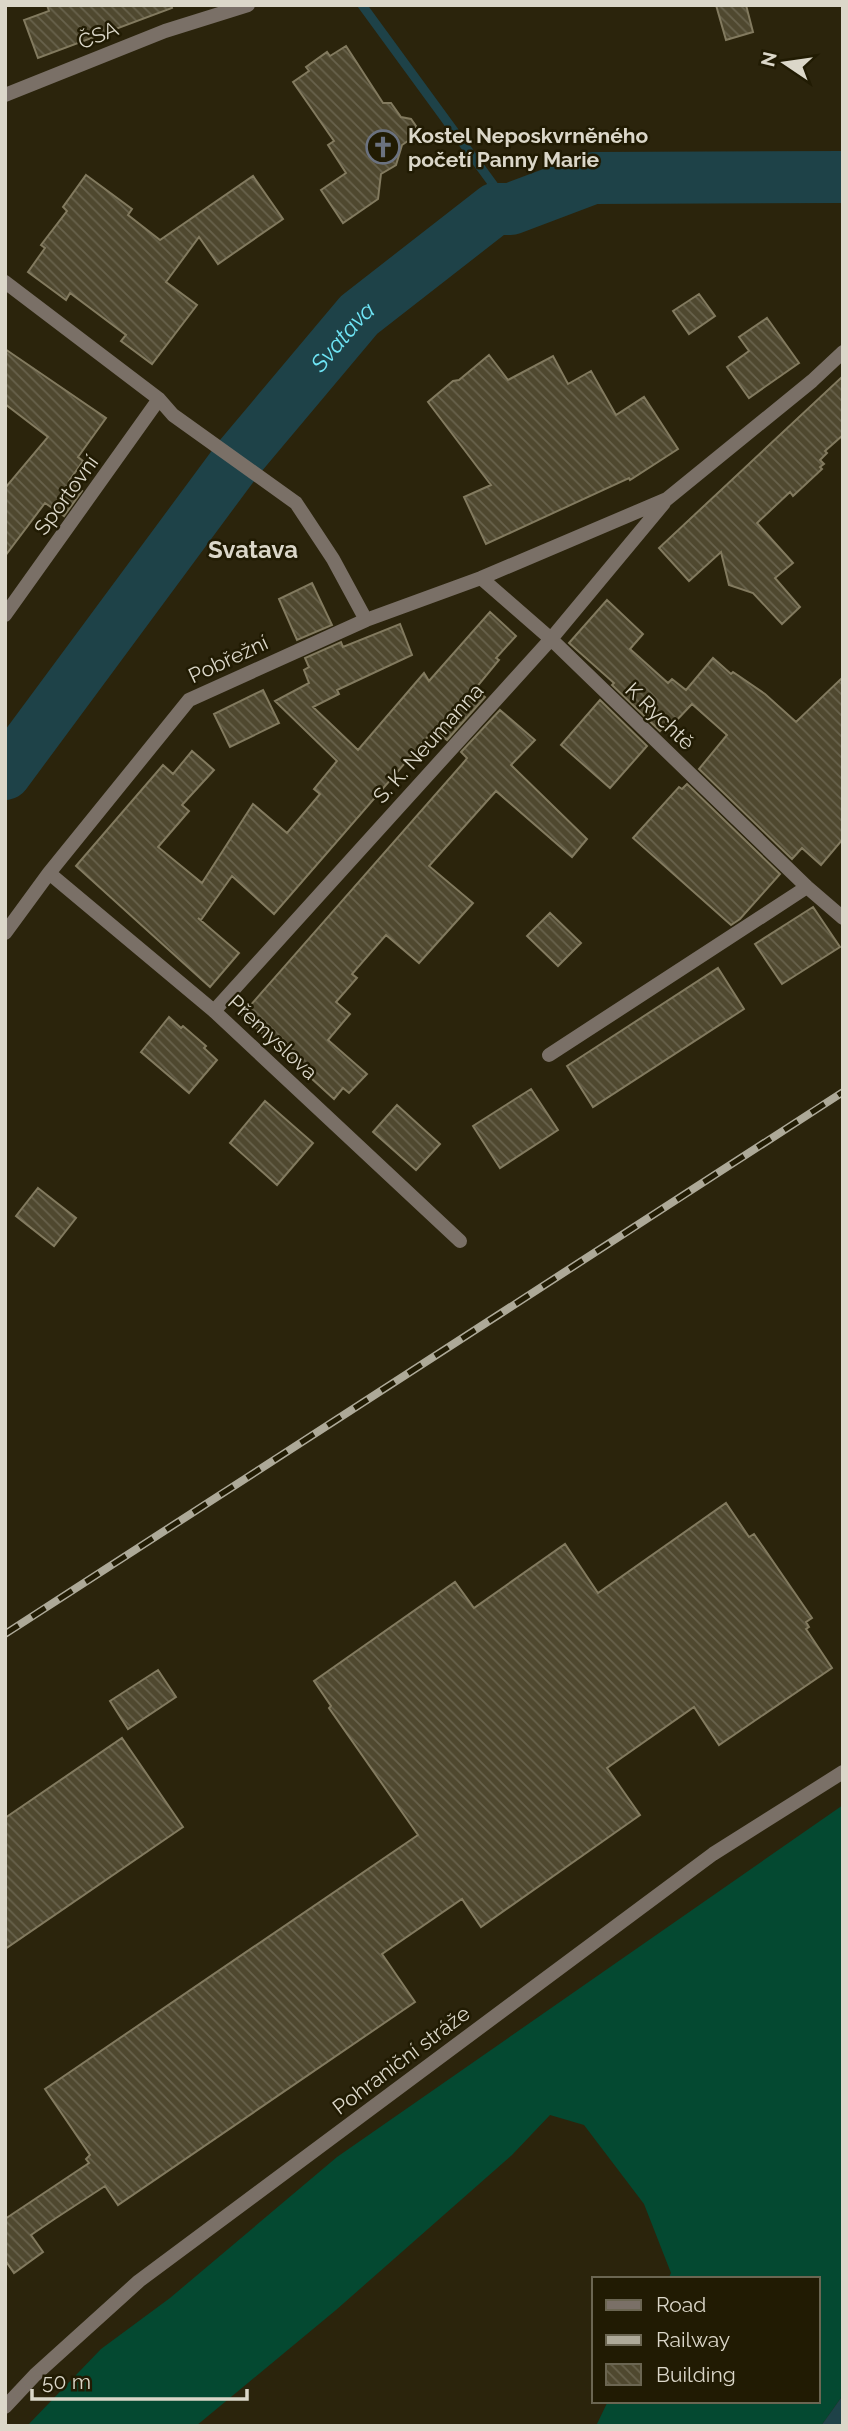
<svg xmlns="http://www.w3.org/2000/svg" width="848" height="2431" font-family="Raleway,sans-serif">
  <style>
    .grass { fill: #044931 }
    .water { fill: #1e4248 }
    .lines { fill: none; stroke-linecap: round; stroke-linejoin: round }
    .stream { stroke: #1e4248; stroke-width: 9 }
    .river { stroke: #1e4248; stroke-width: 52 }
    .building { fill: url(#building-back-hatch); stroke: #827a5f; stroke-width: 2 }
    .minor { stroke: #7a7067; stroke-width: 14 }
    .tertiary { stroke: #7a7067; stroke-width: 14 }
    .rail-casing { stroke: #ada998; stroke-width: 8 }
    .rail { stroke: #211b03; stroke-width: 5; stroke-dasharray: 16; stroke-linecap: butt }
    .labels { text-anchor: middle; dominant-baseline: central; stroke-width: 5; stroke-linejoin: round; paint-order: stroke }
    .street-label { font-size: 21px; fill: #dbd7c9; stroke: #211b03 }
    .poi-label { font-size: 21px; font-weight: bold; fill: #dbd7c9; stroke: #211b03; text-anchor: start }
    .water-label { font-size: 23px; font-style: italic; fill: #6fe5f6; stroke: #211b03 }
    .quarter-label { font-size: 24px; font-weight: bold; fill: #dbd7c9; stroke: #211b03 }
  </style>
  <defs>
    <pattern id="building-back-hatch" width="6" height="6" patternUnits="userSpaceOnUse" patternTransform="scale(1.75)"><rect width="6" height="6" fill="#4f482f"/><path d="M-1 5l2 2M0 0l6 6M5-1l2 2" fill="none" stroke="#68624c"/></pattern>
  </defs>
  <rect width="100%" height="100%" fill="#2b240c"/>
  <path class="grass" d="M843,1805V2395L821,2426H596L608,2401H818V2279H668L671,2273L644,2204L584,2125L550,2115L512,2155L336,2310L196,2426H27L101,2349L170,2298L337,2157Z"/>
  <path class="water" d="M843,2395V2426H821Z"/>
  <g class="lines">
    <path class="stream" d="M362,5L511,209"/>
    <path class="river" id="s1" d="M5,774L238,459L359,315L495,209H511L593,178L843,177"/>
  </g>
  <path class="building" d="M47,5H171L172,8L38,58L24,20L49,11Z
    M716,5H746L753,32L726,40Z
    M346,46L383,103H391L401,117L411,119L416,126L415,136L402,145L396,165L381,174L378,199L343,223L321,190L346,173L328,145L334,141L293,82L309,71L306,67L327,52L330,56Z
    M86,175L132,209L128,215L160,240L253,176L283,219L218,264L199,237L166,282L197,305L152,364L121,341L126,335L70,293L66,300L28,272L45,248L41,245L67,211L63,207Z
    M699,294L715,316L689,334L673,311Z
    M767,318L799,363L749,398L727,367L749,351L739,337Z
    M5,349L106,418L78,457L83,461L69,481L82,491L64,516L45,503L5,556V488L48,437L5,404Z
    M489,355L508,380L553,356L568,384L591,371L616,415L644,397L678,449L630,480L629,478L486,544L464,497L491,485L428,402L453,381L459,380Z
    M843,376V435L825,451L827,453L820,460L824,464L820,467L822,469L793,496L790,492L757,523L793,563L775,578L800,607L782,624L753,593L729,585L721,552L689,581L659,548Z
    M312,583L332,625L297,640L279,599Z
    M607,600L643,634L630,649L668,683L672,679L686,690L713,658L731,674L733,672L765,694L796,722L843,677V839L821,865L802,848L792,859L699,769L727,735L692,704L675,722L673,721L669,726L667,723L660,731L612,685L614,683L569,643Z
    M490,612L516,636L496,658L499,660L475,689L485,697L447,740L435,730L431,733L274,914L232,876L201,920L198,918L239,953L210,987L76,866L163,765L173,774L192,751L214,770L182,805L189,811L158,847L202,883L253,804L287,833L320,794L314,789L337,761L275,701L309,683L304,670L309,667L305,658L341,642L343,647L400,624L412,655L337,690L339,694L313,707L358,750L424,673L429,681Z
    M263,690L279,723L230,747L214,714Z
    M600,700L647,746L610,788L561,745Z
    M500,710L535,740L511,765L587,839L572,857L496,791L429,866L473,903L419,963L386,935L352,974L357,978L336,1002L350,1014L328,1040L367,1074L349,1093L343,1088L334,1099L242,1015L464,762L467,758L461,752Z
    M687,784L780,874L740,919L731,925L633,838L679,787L682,789Z
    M813,907L840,947L782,984L755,944Z
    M550,913L581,943L558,966L527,936Z
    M718,968L744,1009L593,1107L567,1066Z
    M169,1017L181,1028L183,1026L206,1046L204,1048L217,1060L189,1093L141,1052Z
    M531,1089L558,1130L500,1168L473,1126Z
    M265,1101L313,1143L277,1185L230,1143Z
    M397,1105L440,1144L416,1170L373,1132Z
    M38,1188L76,1218L54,1246L16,1216Z
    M726,1503L749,1537L754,1534L812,1618L806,1622L809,1627L806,1629L832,1668L719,1745L694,1707L607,1768L640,1815L481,1927L462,1899L382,1954L415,2002L118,2205L105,2186L56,2218L31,2235L43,2252L14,2273L5,2260V2219L89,2163L86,2159L90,2155L45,2089L418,1835L329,1708L331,1706L314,1681L455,1582L474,1608L565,1544L598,1593Z
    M158,1670L176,1697L128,1729L110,1701Z
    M122,1738L183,1827L5,1949V1818Z"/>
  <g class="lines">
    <path class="minor" d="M5,95L165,31L248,5
      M5,282L159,399L173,415L296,503L333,559L366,620
      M481,578L551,639L807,887L843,918
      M5,615L159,399
      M49,873L214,1011L460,1241
      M5,933L49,873L189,700L366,620L481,578L667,499L812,381L843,352
      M214,1011L551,639L664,503
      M549,1055L807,887"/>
    <path class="tertiary" d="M5,2407L35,2375L139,2281L713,1854L843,1772"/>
    <defs>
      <path id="rail" d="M5,1634L843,1092"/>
    </defs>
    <use href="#rail" class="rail-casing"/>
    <use href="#rail" class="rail"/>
  </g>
  <defs>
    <symbol id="church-ring" viewBox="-11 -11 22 22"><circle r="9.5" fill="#211b03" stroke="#6b7280" stroke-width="1.5"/><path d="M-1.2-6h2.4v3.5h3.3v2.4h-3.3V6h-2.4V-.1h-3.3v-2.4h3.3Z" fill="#6b7280"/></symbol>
  </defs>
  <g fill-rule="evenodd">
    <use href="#church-ring" x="364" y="128" width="38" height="38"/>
  </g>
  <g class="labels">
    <g class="street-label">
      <text transform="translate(98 35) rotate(-22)">ČSA</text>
      <text transform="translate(66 495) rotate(-54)">Sportovní</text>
      <text transform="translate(228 659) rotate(-25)">Pobřežní</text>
      <text transform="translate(660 716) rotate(44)">K Rychtě</text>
      <text transform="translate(428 743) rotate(-48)">S. K. Neumanna</text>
      <text transform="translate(273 1037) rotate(43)">Přemyslova</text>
      <text transform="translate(401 2060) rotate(-37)">Pohraniční stráže</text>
    </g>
    <g class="poi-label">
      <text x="408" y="135">Kostel Neposkvrněného<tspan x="408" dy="24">početí Panny Marie</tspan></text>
    </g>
    <g class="water-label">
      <text stroke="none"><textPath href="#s1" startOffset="553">Svatava</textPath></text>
    </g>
    <g class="quarter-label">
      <text x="253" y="549">Svatava</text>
    </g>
  </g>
  <rect width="848" height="2431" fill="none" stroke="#dbd7c9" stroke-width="14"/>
  <rect x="592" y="2277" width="228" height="126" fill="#211b03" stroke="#6b6652" stroke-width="2"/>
  <rect x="606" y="2300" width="35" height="10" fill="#7a7067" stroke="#6b6652" stroke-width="2"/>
  <text x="656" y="2312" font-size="21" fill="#dbd7c9">Road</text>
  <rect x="606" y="2335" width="35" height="10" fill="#ada998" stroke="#6b6652" stroke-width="2"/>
  <text x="656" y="2347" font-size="21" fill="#dbd7c9">Railway</text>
  <rect x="606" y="2364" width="35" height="21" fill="url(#building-back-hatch)" stroke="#6b6652" stroke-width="2"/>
  <text x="656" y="2382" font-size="21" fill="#dbd7c9">Building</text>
  <g transform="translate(785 63) rotate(283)" stroke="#211b03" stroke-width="5" paint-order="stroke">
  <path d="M0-5L12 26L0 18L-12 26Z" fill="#dbd7c9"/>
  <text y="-10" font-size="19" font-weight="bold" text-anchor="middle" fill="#dbd7c9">N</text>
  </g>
  <path d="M32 2389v10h215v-10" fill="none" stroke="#dbd7c9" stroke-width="3.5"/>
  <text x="42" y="2389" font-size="21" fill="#dbd7c9" stroke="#211b03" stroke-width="5" paint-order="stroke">50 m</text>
</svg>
